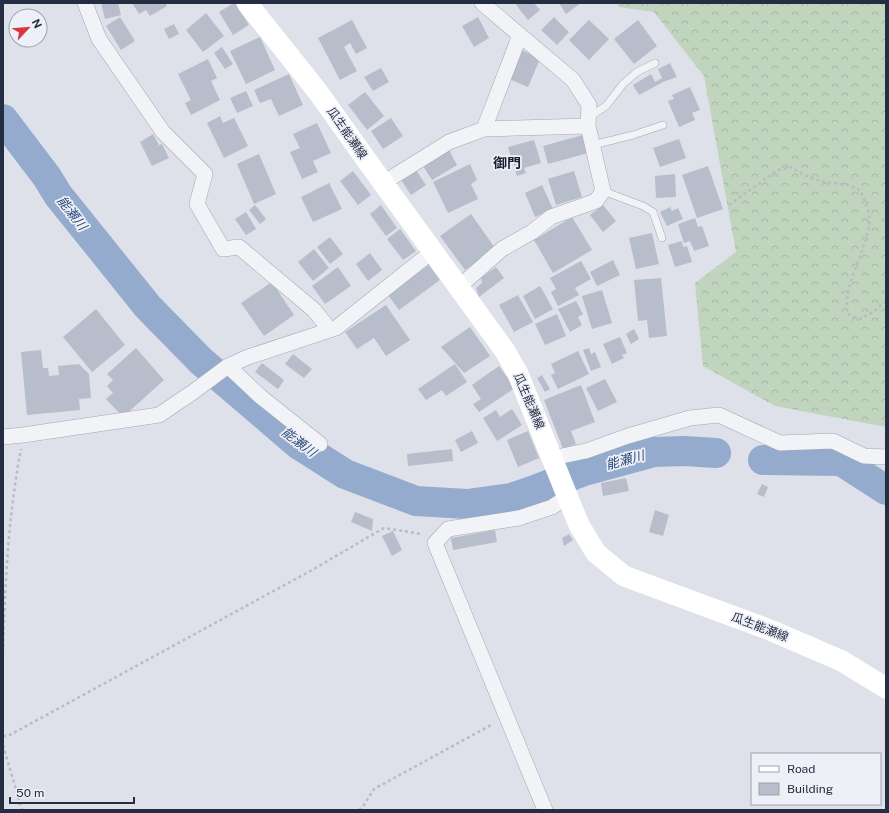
<svg xmlns="http://www.w3.org/2000/svg" width="889" height="813" font-family="'Public Sans','Noto Sans JP',sans-serif">
  <style>
    .forest { fill: url(#forest-crowns) }
    .lines { fill: none; stroke-linecap: round; stroke-linejoin: round }
    .river { stroke: #95abcd; stroke-width: 30 }
    .building { fill: #b7bdca }
    .lane-casing { stroke: #a3a7b4; stroke-width: 8 }
    .street-casing { stroke: #a3a7b4; stroke-width: 16 }
    .path { stroke: #b8bcc4; stroke-width: 2.5; stroke-dasharray: 3 3; stroke-linecap: butt }
    .lane { stroke: #f1f3f7; stroke-width: 7 }
    .street { stroke: #f1f3f7; stroke-width: 15 }
    .secondary { stroke: #fff; stroke-width: 21 }
    .labels { text-anchor: middle; dominant-baseline: central; stroke-width: 3.5; stroke-linejoin: round; paint-order: stroke }
    .street-label { font-size: 12px; fill: #252d42; stroke: #edf0f7 }
    .water-label { font-size: 13px; font-style: italic; fill: #2b477a; stroke: #edf0f7 }
    .quarter-label { font-size: 14px; font-weight: bold; fill: #181e32; stroke: #edf0f7 }
  </style>
  <defs>
    <pattern id="forest-crowns" width="20" height="18" patternUnits="userSpaceOnUse"><rect width="20" height="18" fill="#c1d4be"/><path d="M2 6a3 3 0 1 1 6 0M12 15a3 3 0 1 1 6 0" fill="none" stroke="#a6b6a4"/></pattern>
  </defs>
  <rect width="100%" height="100%" fill="#dee1e9"/>
  <path class="forest" d="M616,3H886V427L775,406L703,366L695,283L736,252L704,76L654,12L619,7Z"/>
  <g class="lines">
    <path class="river" d="M3,119L47,177L58,195L148,307L201,361L298,444L345,474L416,501L467,504L511,498L532,491L584,471L654,452L685,451L716,453
      M763,460L841,461L886,490"/>
  </g>
  <path class="building" d="M101,3H118L121,15L105,19Z
    M132,3H165L167,6L150,16L146,10L139,14Z
    M234,3H235L249,25L233,35L219,12Z
    M519,3H534L540,10L528,20L516,5Z
    M559,3H581L566,14Z
    M206,13L224,36L203,52L186,30Z
    M120,17L135,41L121,50L106,26Z
    M478,17L489,38L474,47L462,26Z
    M554,17L569,32L557,45L541,30Z
    M352,20L367,48L356,54L350,43L344,47L357,71L340,80L318,38Z
    M589,20L609,39L589,60L569,40Z
    M638,20L657,46L634,64L614,39Z
    M174,24L179,34L169,39L164,29Z
    M260,37L275,70L246,84L230,51Z
    M222,47L233,64L225,69L214,53Z
    M520,49L540,59L528,87L507,78Z
    M208,59L217,78L211,81L220,100L191,115L185,103L191,100L178,74Z
    M670,63L677,77L663,82L639,95L633,85L651,74L655,82L662,78L658,69Z
    M381,68L389,82L373,91L364,77Z
    M289,74L303,105L279,116L271,99L260,103L254,90Z
    M690,87L700,110L692,113L695,120L679,127L668,101L674,99L672,95Z
    M246,91L253,106L237,113L230,98Z
    M365,92L384,116L367,130L348,105Z
    M220,116L223,123L234,118L248,146L224,158L207,123Z
    M391,118L403,136L383,149L371,131Z
    M317,123L331,153L313,161L318,172L302,179L290,152L300,148L293,134Z
    M153,134L159,145L154,148L162,144L169,158L152,166L140,142Z
    M583,135L588,153L548,164L543,146Z
    M679,139L686,158L660,167L653,148Z
    M534,140L541,163L524,168L526,173L517,176L508,147Z
    M449,150L457,165L432,180L423,166Z
    M259,154L276,194L254,204L237,164Z
    M470,164L477,180L471,184L478,199L448,213L433,182Z
    M708,166L723,209L697,218L682,175Z
    M416,170L426,185L411,195L401,180Z
    M353,171L371,195L358,205L340,181Z
    M574,171L582,197L556,205L548,179Z
    M675,174L676,197L656,198L655,176Z
    M329,183L342,209L313,222L301,197Z
    M542,185L553,209L535,217L525,193Z
    M255,205L266,219L260,224L249,210Z
    M381,205L397,228L386,236L370,214Z
    M603,205L616,221L603,232L590,215Z
    M670,207L672,211L678,208L683,219L667,226L660,212Z
    M246,212L256,229L246,235L235,219Z
    M471,214L495,248L465,270L440,236Z
    M572,217L592,250L553,273L534,240Z
    M695,218L698,227L702,226L709,246L694,251L690,241L684,243L678,224Z
    M400,229L416,251L403,260L387,239Z
    M652,233L659,264L636,269L629,238Z
    M330,237L343,254L330,264L317,247Z
    M682,241L683,247L687,246L692,262L675,267L668,245Z
    M314,249L329,268L313,281L298,262Z
    M370,253L382,270L368,281L356,264Z
    M613,260L620,275L597,286L590,272Z
    M581,261L591,279L575,288L579,295L558,306L551,292L556,289L550,278Z
    M429,265L440,280L399,310L388,295Z
    M338,267L351,286L325,304L312,286Z
    M496,267L504,278L479,297L476,288L482,283L481,278Z
    M661,278L667,336L649,338L647,320L638,321L634,280Z
    M272,282L294,315L264,336L241,303Z
    M540,286L553,309L535,319L523,296Z
    M602,290L612,323L592,329L582,296Z
    M518,295L533,322L514,332L499,305Z
    M576,301L583,314L578,317L582,325L570,332L558,309Z
    M386,305L410,340L386,356L374,338L357,349L345,332Z
    M96,309L125,345L92,372L63,337Z
    M557,314L566,336L545,345L535,324Z
    M470,327L490,356L464,373L441,347Z
    M634,329L639,339L631,344L626,334Z
    M620,337L627,353L622,355L624,358L612,364L603,344Z
    M136,348L164,380L123,417L106,399L113,393L107,386L113,380L107,374Z
    M589,348L591,354L595,352L601,367L591,371L583,350Z
    M41,350L43,368H48L49,376L59,375L58,366L79,364L89,374L91,398L79,399L80,410L27,415L21,352Z
    M578,351L589,374L558,389L551,375L555,373L551,364Z
    M293,354L312,369L304,378L285,364Z
    M262,363L284,380L278,389L255,372Z
    M455,364L467,382L446,396L442,390L426,400L418,389Z
    M499,366L515,388L479,412L473,404L481,399L472,385Z
    M542,375L550,389L545,392L537,378Z
    M605,379L617,402L598,411L586,388Z
    M581,385L595,422L571,431L576,444L563,449L544,400Z
    M512,409L522,425L497,441L483,418L496,410L500,417Z
    M472,431L478,443L461,452L455,440Z
    M528,431L539,458L518,467L507,440Z
    M452,449L453,461L408,466L407,454Z
    M626,478L629,491L603,496L601,483Z
    M762,484L768,487L764,497L757,494Z
    M655,510L669,515L663,536L649,532Z
    M355,512L373,519L372,531L351,522Z
    M495,530L497,542L453,550L451,538Z
    M393,531L402,550L392,556L382,536Z
    M569,534L573,540L564,546L562,538Z"/>
  <g class="lines">
    <defs>
      <path id="lane" d="M589,117L606,106L623,84L637,72L655,63
        M593,145L633,135L663,125
        M603,191L643,206L653,212L662,238"/>
      <path id="street" d="M85,3L99,39L163,132L205,174L197,204L223,249L239,247L314,310L330,330
        M484,129L520,35
        M383,183L449,142L484,129L588,126L589,105L573,80L482,3
        M459,287L502,249L532,232L551,217L596,201L603,191L588,126
        M228,366L261,397L320,444
        M3,437L23,435L159,415L193,392L228,366L248,357L336,328L433,251
        M552,458L586,451L628,436L690,418L719,415L780,443L833,441L864,456L886,457
        M545,810L435,543L448,529L519,518L552,507L567,497"/>
    </defs>
    <use href="#lane" class="lane-casing"/>
    <use href="#street" class="street-casing"/>
    <path class="path" d="M729,205L778,170L791,167L802,174L820,181L847,185L860,190C865,201 871,214 869,225C866,251 841,290 848,314L860,319L873,312L886,301
      M3,653C5,586 8,516 21,449
      M3,736H8L312,570L384,528L422,534
      M3,745L22,810
      M359,810L362,808L374,789L493,724"/>
    <use href="#lane" class="lane"/>
    <use href="#street" class="street"/>
    <path class="secondary" d="M247,3L318,92L365,158L505,351L518,374L579,525L596,553L624,576L770,630L842,661L886,688"/>
  </g>
  <g class="labels">
    <g class="street-label">
      <text transform="translate(347 133) rotate(55)">瓜生能瀬線</text>
      <text transform="translate(529 401) rotate(67)">瓜生能瀬線</text>
      <text transform="translate(760 627) rotate(21)">瓜生能瀬線</text>
    </g>
    <g class="water-label">
      <text transform="translate(72 213) rotate(52)">能瀬川</text>
      <text transform="translate(299 442) rotate(37)">能瀬川</text>
      <text transform="translate(625 460) rotate(-15)">能瀬川</text>
    </g>
    <g class="quarter-label">
      <text x="507" y="163">御門</text>
    </g>
  </g>
  <rect width="889" height="813" fill="none" stroke="#252d42" stroke-width="8"/>
  <rect x="751" y="753" width="130" height="52" fill="#edf0f7" stroke="#9da2af"/>
  <rect x="759" y="766" width="20" height="6" fill="#ffffff" stroke="#9da2af"/>
  <text x="787" y="773" font-size="12" fill="#252d42">Road</text>
  <rect x="759" y="783" width="20" height="12" fill="#b7bdca" stroke="#9da2af"/>
  <text x="787" y="793" font-size="12" fill="#252d42">Building</text>
  <g transform="translate(28 28) rotate(64)"><circle r="19" fill="#edf0f7" stroke="#9da2af"/>
  <path d="M0-3L7 15L0 10L-7 15Z" fill="#dc353e"/>
  <text y="-6" font-size="11" font-weight="bold" text-anchor="middle" fill="#252d42">N</text>
  </g>
  <path d="M10 797v6h124v-6" fill="none" stroke="#252d42" stroke-width="2"/>
  <text x="16" y="797" font-size="12" fill="#252d42" stroke="#edf0f7" stroke-width="3" paint-order="stroke">50 m</text>
</svg>
